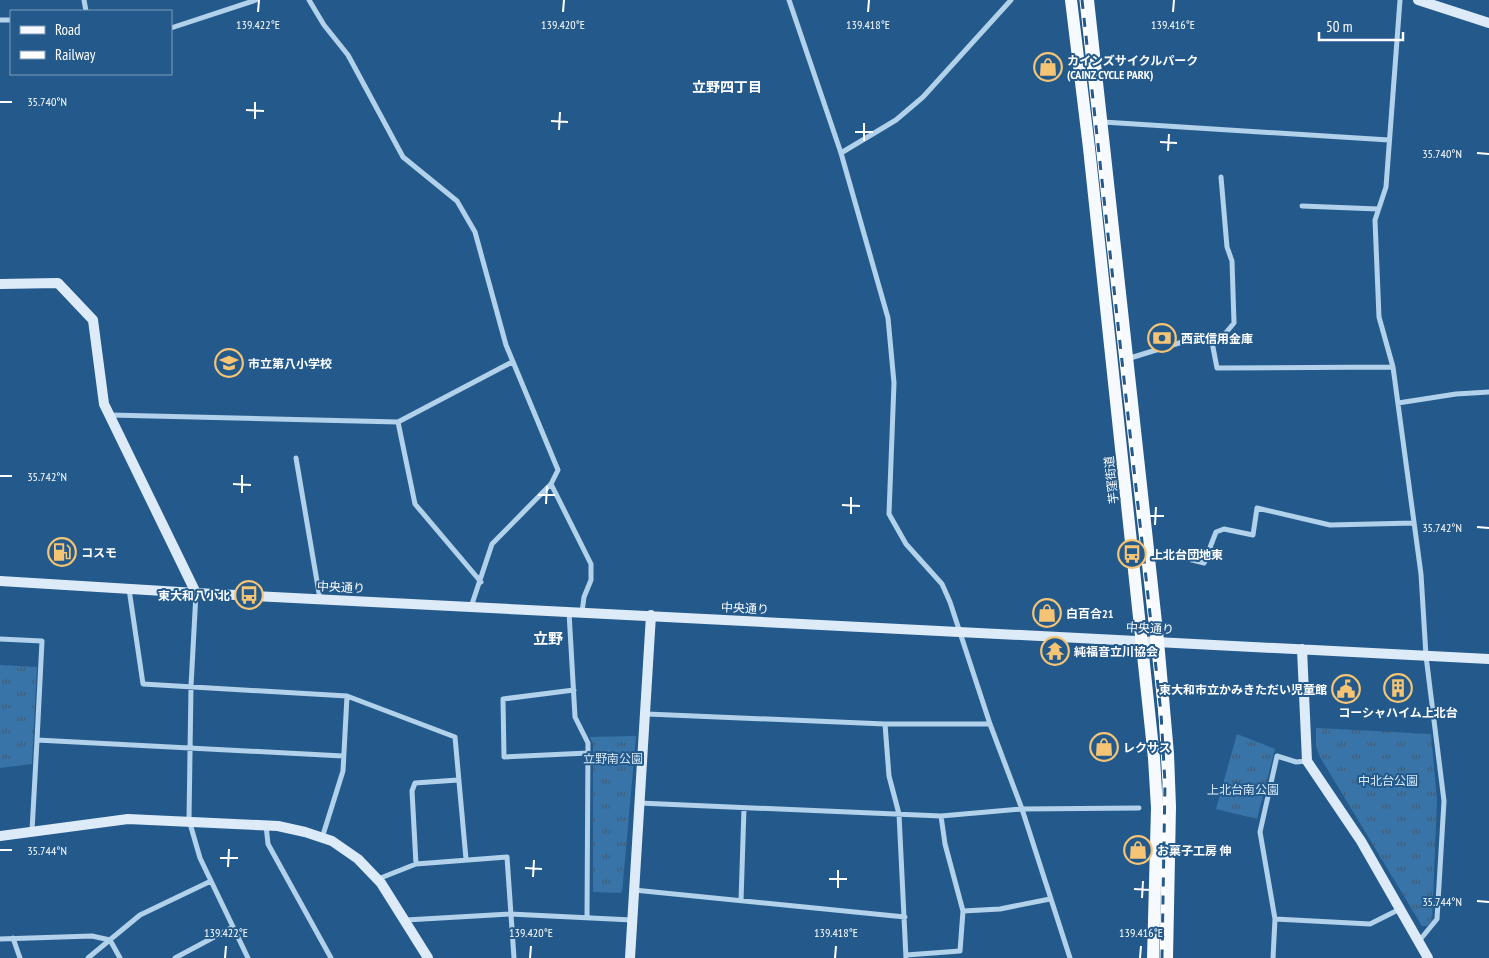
<svg xmlns="http://www.w3.org/2000/svg" width="1489" height="958" font-family="'PT Sans Narrow','Noto Sans JP',sans-serif">
  <style>
    .grass { fill: url(#grass-tufts) }
    .lines { fill: none; stroke-linecap: round; stroke-linejoin: round }
    .street { stroke: #b2d1ea; stroke-width: 5 }
    .secondary { stroke: #ddebf8; stroke-width: 10 }
    .primary { stroke: #f6fafe; stroke-width: 12 }
    .rail-casing { stroke: #fff; stroke-width: 5 }
    .rail { stroke: #245a8b; stroke-width: 3; stroke-dasharray: 9; stroke-linecap: butt }
    .ticks { fill: none; stroke: #fff; stroke-width: 2 }
    .labels { text-anchor: middle; dominant-baseline: central; stroke-width: 4; stroke-linejoin: round; paint-order: stroke }
    .poi-label { font-size: 12px; font-weight: bold; fill: #fff; stroke: #245a8b; text-anchor: start }
    .street-label { font-size: 12px; fill: #fff; stroke: #245a8b }
    .park-label { font-size: 12px; fill: #d6e9f8; stroke: #245a8b }
    .neighbourhood-label { font-size: 14px; font-weight: bold; fill: #fff; stroke: #245a8b }
    .quarter-label { font-size: 15px; font-weight: bold; fill: #fff; stroke: #245a8b }
    .ticks-label { font-size: 12px; text-anchor: middle; fill: #fff; stroke: #245a8b; stroke-width: 4; stroke-linejoin: round; paint-order: stroke }
  </style>
  <defs>
    <pattern id="grass-tufts" width="24" height="20" patternUnits="userSpaceOnUse" patternTransform="scale(1.25)"><rect width="24" height="20" fill="#3874a8"/><path d="M3 7l-1-3M5 7V3M7 7l1-3M15 17l-1-3M17 17v-4M19 17l1-3" fill="none" stroke="#435e75"/></pattern>
  </defs>
  <rect width="100%" height="100%" fill="#245a8b"/>
  <path class="grass" d="M0,665L37,667L32,764L0,768Z
    M1316,728L1431,734L1437,801L1432,921L1427,926H1422L1320,757L1316,746Z
    M1237,734L1275,749L1257,819L1216,809Z
    M636,736L622,893L593,892V743L590,737Z"/>
  <g class="lines">
    <path class="street" d="M84,0L86,11
      M309,0L324,25L348,55L403,157L457,201L475,232L506,345L558,470L551,484L492,544L471,607
      M789,0L841,153L888,318L894,383L889,514L906,544L942,584L950,602L990,724
      M1400,0L1386,187L1375,220L1379,317L1393,367L1421,574L1426,656L1444,801L1437,919L1419,941
      M0,20H11
      M171,28L256,0
      M1103,122L1389,140
      M841,153L896,120L923,97L1011,0
      M1302,206L1378,209
      M1211,337L1217,368L1393,367
      M1127,359L1192,339L1224,335L1234,323L1232,261L1227,247L1221,177
      M1398,403L1456,394L1489,392
      M110,415L398,422L415,504L481,582
      M398,422L512,362
      M296,458L320,599
      M551,484L591,564V580L584,597L582,612
      M1150,558L1169,554L1204,563L1216,532L1224,529L1253,535L1257,508L1330,525L1414,523
      M129,589L143,684L347,696L455,737L466,859
      M196,593L191,686L189,820L200,858L248,958
      M569,612L575,717L588,743L587,918
      M0,639L42,641L37,740
      M574,690L503,699L504,757L588,753
      M647,714L885,724H990L1022,809L941,816L945,844L963,911L1000,909L1050,899
      M885,724L889,776L899,814L906,958
      M639,803L941,816
      M266,825L268,844L331,958
      M32,831L37,740L343,756
      M322,838L343,771L347,696
      M416,864L412,791L415,783L458,780
      M378,879L416,864L507,857L514,958
      M634,890L905,917
      M741,901L744,808
      M1275,919L1370,924L1400,909
      M406,920L510,914L632,920
      M13,938L20,958
      M0,939L92,936L110,940L120,958
      M906,955L960,951L963,911
      M88,958L140,915L211,881
      M175,958L233,927
      M1070,958L1022,809L1139,808
      M1273,958L1275,919L1260,832L1277,756L1296,762L1307,761"/>
    <path class="secondary" d="M1418,0L1489,23
      M0,284L58,283L93,320L104,404L196,593
      M0,581L196,593L1489,659
      M1302,649L1307,761L1361,841L1428,958
      M0,836L128,819L278,826L305,832L332,841L358,859L381,883L428,958
      M630,958L651,615"/>
    <path class="primary" d="M1071,0L1089,148L1154,758L1157,808L1153,958
      M1088,0L1158,641L1168,754L1170,807L1167,958"/>
    <defs>
      <path id="rail" d="M1082,0L1161,713L1165,783L1162,958"/>
    </defs>
    <use href="#rail" class="rail-casing"/>
    <use href="#rail" class="rail"/>
  </g>
  <path class="ticks" d="M258,12L259,0M563,12L564,0M868,12L869,0M1173,12L1174,0M0,102H12M246,110L264,111M255,119V102M551,121L568,122M559,130L560,112M855,132H873M864,141V123M1160,142L1177,143M1168,151L1169,134M1477,153L1489,154M0,476H12M233,484L251,485M242,493V475M538,495H555M546,504L547,486M842,505L860,506M851,514V497M1147,516H1164M1155,525L1156,507M1477,527L1489,528M0,850H12M220,858H238M228,867L229,849M525,868L542,869M533,877L534,860M829,879H847M838,888V870M1134,889L1151,890M1142,898L1143,881M1477,901L1489,902M225,958L226,946M530,958L531,946M835,958L836,946M1140,958L1141,946"/>
  <defs>
    <symbol id="shop-ring" viewBox="-11 -11 22 22"><circle r="9.5" fill="#245a8b" stroke="#f5c475" stroke-width="1.5"/><path d="M-5-2.5h2.3a2.7 3.5 0 0 1 5.4 0H5L5.5 6h-11ZM-1.5-2.5h3a1.5 2.3 0 0 0-3 0Z" fill="#f5c475"/></symbol>
    <symbol id="bank-ring" viewBox="-11 -11 22 22"><circle r="9.5" fill="#245a8b" stroke="#f5c475" stroke-width="1.5"/><path d="M-6-4H6V4H-6ZM0-2.3a2.3 2.3 0 1 0 0 4.6a2.3 2.3 0 1 0 0-4.6Z" fill="#f5c475"/></symbol>
    <symbol id="school-ring" viewBox="-11 -11 22 22"><circle r="9.5" fill="#245a8b" stroke="#f5c475" stroke-width="1.5"/><path d="M0-5L7-2L0 1L-7-2ZM-4 1L0 2.5L4 1V4Q0 6-4 4Z" fill="#f5c475"/></symbol>
    <symbol id="fuel-ring" viewBox="-11 -11 22 22"><circle r="9.5" fill="#245a8b" stroke="#f5c475" stroke-width="1.5"/><path d="M-5.5-6h7V0h2V4h1.3V-2.5L3-4.5l.8-.8L6-3V5H2.5V1h-1V6h-7ZM-4.2-4.7v3.2H.2V-4.7Z" fill="#f5c475"/></symbol>
    <symbol id="bus-ring" viewBox="-11 -11 22 22"><circle r="9.5" fill="#245a8b" stroke="#f5c475" stroke-width="1.5"/><path d="M-5-6H5V4H4V6H2V4H-2V6H-4V4H-5ZM-3.5-4V0h7V-4ZM-3.5 1.2v1.5H-2V1.2ZM2 1.2v1.5H3.5V1.2Z" fill="#f5c475"/></symbol>
    <symbol id="temple-ring" viewBox="-11 -11 22 22"><circle r="9.5" fill="#245a8b" stroke="#f5c475" stroke-width="1.5"/><path d="M0-6L5-2H3V0L6.5 2.5H4V6H1.5V3h-3V6H-4V2.5H-6.5L-3 0V-2H-5Z" fill="#f5c475"/></symbol>
    <symbol id="building-ring" viewBox="-11 -11 22 22"><circle r="9.5" fill="#245a8b" stroke="#f5c475" stroke-width="1.5"/><path d="M-4-6H4V6H1V3H-1V6H-4ZM-2.5-4.3h1.7v1.8h-1.7ZM.8-4.3h1.7v1.8H.8ZM-2.5-1h1.7V.8h-1.7ZM.8-1h1.7V.8H.8Z" fill="#f5c475"/></symbol>
    <symbol id="civic-ring" viewBox="-11 -11 22 22"><circle r="9.5" fill="#245a8b" stroke="#f5c475" stroke-width="1.5"/><path d="M-.6-6.5H3V-4.5H.6V-3L4-1V1h2V6H-6V1h2V-1L-.6-3ZM-1.2 2.5V6h2.4V2.5Z" fill="#f5c475"/></symbol>
  </defs>
  <g fill-rule="evenodd">
    <use href="#shop-ring" x="1032" y="51" width="32" height="32"/>
    <use href="#bank-ring" x="1146" y="322" width="32" height="32"/>
    <use href="#school-ring" x="213" y="347" width="32" height="32"/>
    <use href="#fuel-ring" x="46" y="536" width="32" height="32"/>
    <use href="#bus-ring" x="1116" y="538" width="32" height="32"/>
    <use href="#bus-ring" x="233" y="579" width="32" height="32"/>
    <use href="#shop-ring" x="1031" y="597" width="32" height="32"/>
    <use href="#temple-ring" x="1039" y="635" width="32" height="32"/>
    <use href="#building-ring" x="1382" y="672" width="32" height="32"/>
    <use href="#civic-ring" x="1330" y="673" width="32" height="32"/>
    <use href="#shop-ring" x="1088" y="731" width="32" height="32"/>
    <use href="#shop-ring" x="1122" y="834" width="32" height="32"/>
  </g>
  <g class="labels">
    <g class="poi-label">
      <text x="1067" y="60">カインズサイクルパーク<tspan x="1067" dy="14">(CAINZ CYCLE PARK)</tspan></text>
      <text x="1181" y="338">西武信用金庫</text>
      <text x="248" y="363">市立第八小学校</text>
      <text x="81" y="552">コスモ</text>
      <text x="1151" y="554">上北台団地東</text>
      <text x="230" y="595" text-anchor="end">東大和八小北</text>
      <text x="1066" y="613">白百合21</text>
      <text x="1074" y="651">純福音立川協会</text>
      <text x="1327" y="689" text-anchor="end">東大和市立かみきただい児童館</text>
      <text x="1398" y="712" text-anchor="middle">コーシャハイム上北台</text>
      <text x="1123" y="747">レクサス</text>
      <text x="1157" y="850">お菓子工房 伸</text>
    </g>
    <g class="street-label">
      <text transform="translate(1111 480) rotate(-96)">芋窪街道</text>
      <text transform="translate(341 587) rotate(3)">中央通り</text>
      <text transform="translate(745 608) rotate(3)">中央通り</text>
      <text transform="translate(1150 628) rotate(3)">中央通り</text>
    </g>
    <g class="park-label">
      <text x="613" y="758">立野南公園</text>
      <text x="1388" y="780">中北台公園</text>
      <text x="1243" y="789">上北台南公園</text>
    </g>
    <g class="neighbourhood-label">
      <text x="727" y="87">立野四丁目</text>
    </g>
    <g class="quarter-label">
      <text x="548" y="638">立野</text>
    </g>
  </g>
  <g class="ticks-label">
    <text x="258" y="29">139.422°E</text>
    <text x="563" y="29">139.420°E</text>
    <text x="868" y="29">139.418°E</text>
    <text x="1173" y="29">139.416°E</text>
    <text x="47" y="106">35.740°N</text>
    <text x="1442" y="158">35.740°N</text>
    <text x="47" y="481">35.742°N</text>
    <text x="1442" y="532">35.742°N</text>
    <text x="47" y="855">35.744°N</text>
    <text x="1442" y="906">35.744°N</text>
    <text x="226" y="937">139.422°E</text>
    <text x="531" y="937">139.420°E</text>
    <text x="1141" y="937">139.416°E</text>
    <text x="836" y="937">139.418°E</text>
  </g>
  <rect x="10" y="10" width="162" height="65" fill="#245a8b" stroke="#7c9cb9"/>
  <rect x="20" y="26" width="25" height="8" fill="#f6fafe" stroke="#7c9cb9"/>
  <text x="55" y="35" font-size="15" fill="#ffffff">Road</text>
  <rect x="20" y="51" width="25" height="8" fill="#ffffff" stroke="#7c9cb9"/>
  <text x="55" y="60" font-size="15" fill="#ffffff">Railway</text>
  <path d="M1319 32v8h84v-8" fill="none" stroke="#ffffff" stroke-width="2.5"/>
  <text x="1326" y="32" font-size="15" fill="#ffffff" stroke="#245a8b" stroke-width="4" paint-order="stroke">50 m</text>
</svg>
